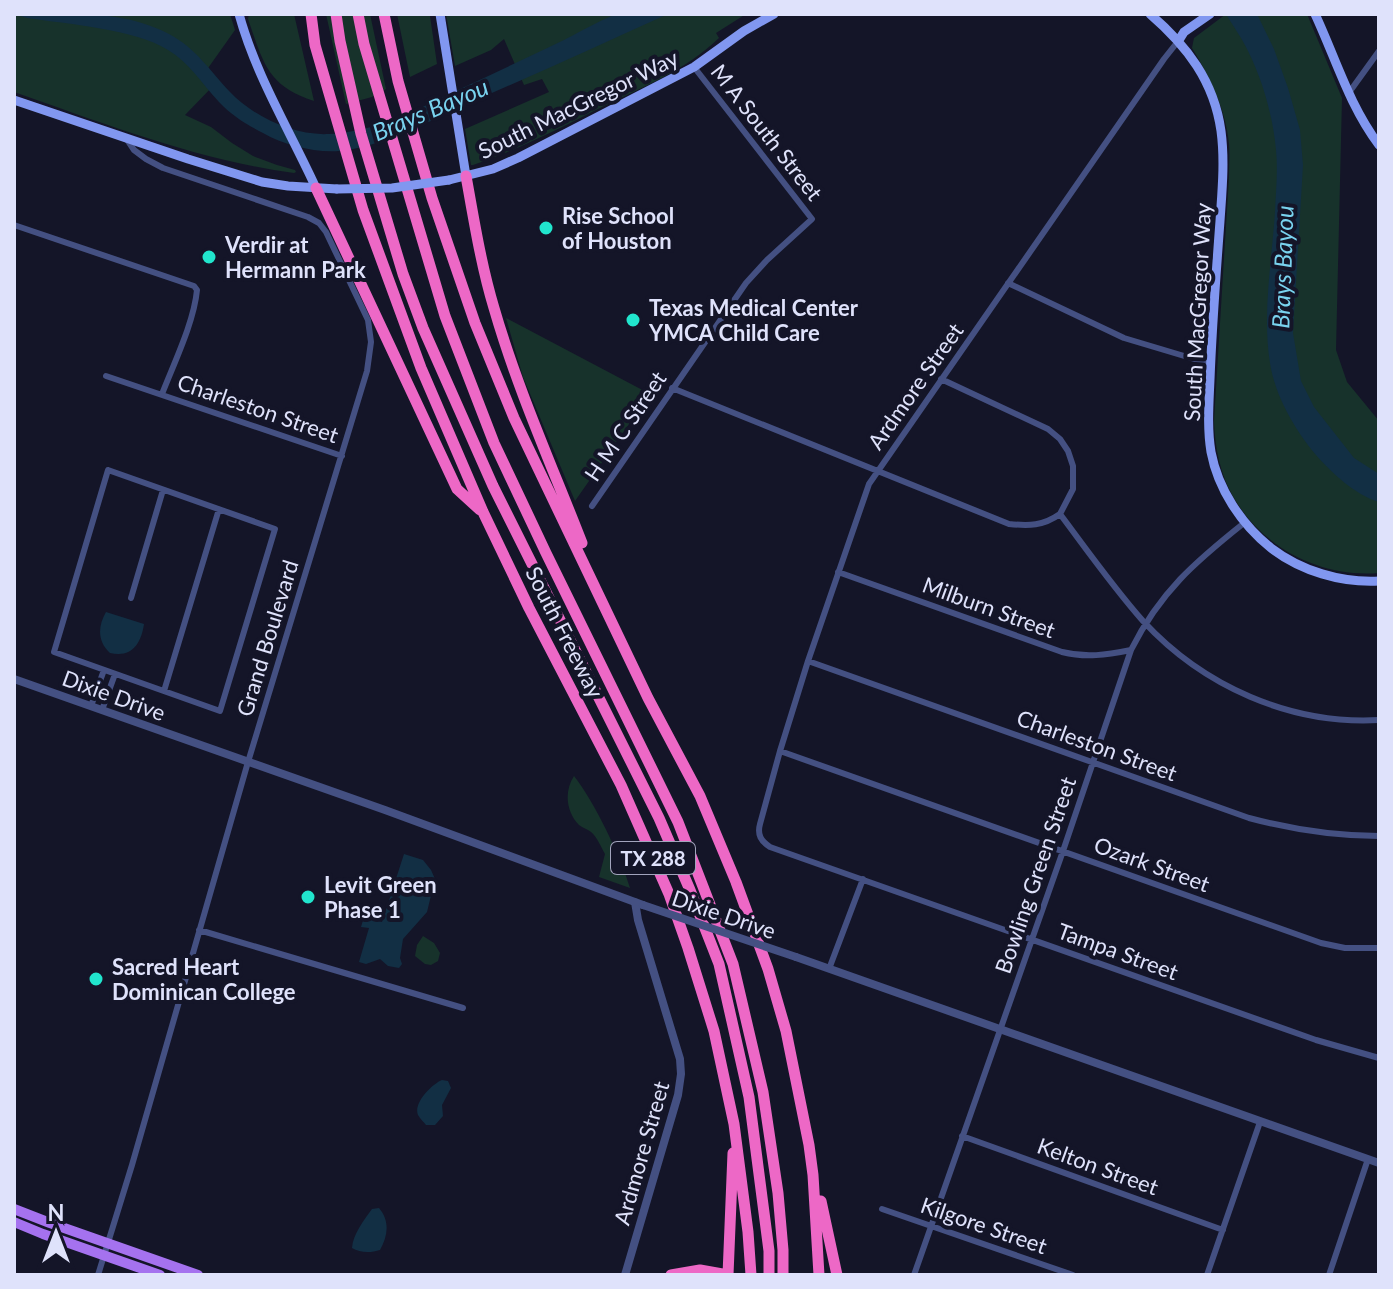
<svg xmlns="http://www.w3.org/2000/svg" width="1393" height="1289" font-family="Lato,sans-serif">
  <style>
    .green { fill: #17322b }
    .water { fill: #122f44 }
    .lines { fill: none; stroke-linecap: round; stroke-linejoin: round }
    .minor { stroke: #445082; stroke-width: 6 }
    .tertiary { stroke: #445082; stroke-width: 8 }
    .secondary { stroke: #8197f0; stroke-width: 9 }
    .primary { stroke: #a572ef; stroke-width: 10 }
    .motorway { stroke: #ed68c6; stroke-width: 11 }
    .tertiary-bridge { stroke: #445082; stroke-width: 8 }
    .secondary-bridge { stroke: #8197f0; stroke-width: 9 }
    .poi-dot { fill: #21e5cd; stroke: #141528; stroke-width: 3 }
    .labels { text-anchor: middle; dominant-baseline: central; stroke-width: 8; stroke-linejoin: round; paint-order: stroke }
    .shield { fill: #141528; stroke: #a2a4bc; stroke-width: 2 }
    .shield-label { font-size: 20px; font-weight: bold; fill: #dfe2fb }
    .street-label { font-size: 22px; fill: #dfe2fb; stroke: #141528 }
    .poi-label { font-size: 22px; font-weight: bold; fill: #dfe2fb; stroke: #141528; text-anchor: start }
    .water-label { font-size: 24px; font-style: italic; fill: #79d3ef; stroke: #141528 }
  </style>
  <rect width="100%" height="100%" fill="#141528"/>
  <path class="green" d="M14,14H230L235,30L206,71L215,84L185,115L211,127L232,143L253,156L277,165L295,170L296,172L294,173C197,160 106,124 14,92Z
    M249,14H294L314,101C267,86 263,62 248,19Z
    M326,14H370L386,89L372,97L346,104Z
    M397,14H429L430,16L437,64L410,77Z
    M446,14H746L716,33L719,38C686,70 643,87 602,107C560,128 518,150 473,165H471L465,129L549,92L542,79L524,85L504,39L491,50L455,66Z
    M1226,14H1307L1342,98L1336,350L1347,382L1379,421V573C1321,578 1263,548 1234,498C1220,474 1215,448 1214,421L1229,177C1229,166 1230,155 1229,144C1226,110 1210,77 1192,48L1194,38Z
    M506,318L650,394L575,501L523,377Z
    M574,776C594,801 621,857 630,888L599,877L605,854C601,847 597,837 591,832C587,829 583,828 579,825C566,812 564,791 574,776Z
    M423,936L434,943L440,953L438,961L431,965L425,964L415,956L417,945Z"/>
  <path class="water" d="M14,14C66,14 121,9 169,34C196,48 210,71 230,92C254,117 294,136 329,134C376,132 418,109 460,89C495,73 530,56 564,40C578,33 607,16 619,14C634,11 653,14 668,14C602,44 536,74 469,103C433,120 378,148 339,151C315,153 284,145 263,133C247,125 231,115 219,102C202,84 189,62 168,50C135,29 67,24 27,18Z
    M1226,14H1257L1274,49L1288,88L1300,130L1303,165L1293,333L1301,381L1314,407L1354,458L1379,474V502C1355,495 1332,473 1316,455C1295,430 1275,396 1270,363C1262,313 1272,261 1275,211C1276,191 1278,170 1276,150C1273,117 1263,81 1248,51C1242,38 1233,26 1226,14Z
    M106,612L144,624C141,644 132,658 110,653C97,641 98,626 106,612Z
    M404,854L423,860L431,870L435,879L427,912L403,939L400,958L402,964L399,968L388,966L380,959L366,964L359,962L369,928L361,927L364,917L382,922Z
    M442,1080L448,1081L451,1088L442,1105L443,1116L435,1125H426C424,1122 420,1119 418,1115C413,1103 432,1084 442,1080Z
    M379,1208C390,1221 388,1236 380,1250C371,1253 360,1253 352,1248C353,1234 364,1220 372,1209Z"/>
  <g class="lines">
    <path class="minor" d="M1179,40L1164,59L869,484L808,661L780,751L760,824C757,835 761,841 770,847L1316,1040L1379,1058
      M1348,94L1379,51
      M14,225L194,286L197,290C194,322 174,363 162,394
      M1008,283L1124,338L1211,364
      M106,376L342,456
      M941,379L1048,429L1060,439L1068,451L1073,466V489L1060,514C1087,550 1113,587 1143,621C1203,686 1290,725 1379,720
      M672,388L1009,524C1029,526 1043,526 1060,514
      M108,470L275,529L220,711L54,652Z
      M592,506L746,283L767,260L812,219L694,67
      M838,572L1062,652C1086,658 1106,655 1131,650
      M131,598L163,490
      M808,661L1249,818C1294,830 1333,836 1379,836
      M164,691L219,509
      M91,706L104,670
      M102,710L115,674
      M780,751L1321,943L1345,948H1379
      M199,930L463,1008
      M829,969L863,879
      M962,1136L1223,1230
      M882,1209L1073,1275
      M98,1275L132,1165L248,762L367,371L371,342L368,320L326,232L319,223L308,217L163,168L146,159L134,150L126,138
      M914,1275L1063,851L1131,650C1160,592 1195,562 1244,523
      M1207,1275L1260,1122
      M1329,1275L1368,1159"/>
    <path class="tertiary" d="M14,679L385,810L643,905
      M796,957L1379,1163
      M625,1275L678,1095L681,1074L680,1059L638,920L635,902"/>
    <path class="secondary" d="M239,14C256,76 290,131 316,188
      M440,14L466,176
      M1150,14C1187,46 1214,81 1221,131C1225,161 1222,191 1220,221C1216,274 1212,327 1210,379C1209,403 1207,428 1211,452C1218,489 1241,524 1271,548C1301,571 1341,583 1379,581
      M1315,14C1336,59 1349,105 1379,145
      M1179,40L1184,32L1210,14
      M14,100L188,159L262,182L288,186L337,189
      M449,180L493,169L518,158L694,67L744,31L774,14"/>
    <path class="primary" d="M14,1209L50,1223L198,1275
      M14,1222L43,1234L160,1275"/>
    <path class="motorway" d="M311,14L315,45L363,210L421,368L483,512L529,608L621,785L669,894L688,948L714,1031L734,1124L748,1232L751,1275
      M336,14L340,41L361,134L403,274L423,328L493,486L659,818L690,890L719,964L749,1097L769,1251V1275
      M358,14L364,44L445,316L494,443L546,553L678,822L733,964L763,1092L778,1193L783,1250V1275
      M384,14L398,81L432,198L475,323L514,418L648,698L700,796L736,882L768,969L786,1031L809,1145L813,1175L819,1275
      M466,176C474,220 481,265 494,308C517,388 552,466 582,543
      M316,188L457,489L480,510
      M821,1201L837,1275
      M671,1275L700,1270L728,1275
      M728,1275L733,1153"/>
    <path class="tertiary-bridge" d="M643,905L796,957"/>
    <path class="secondary-bridge" d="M337,189L392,188L449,180"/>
  </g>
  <g class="poi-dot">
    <circle cx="546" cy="228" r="8"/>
    <circle cx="209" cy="257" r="8"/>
    <circle cx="633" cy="320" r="8"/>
    <circle cx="308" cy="897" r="8"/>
    <circle cx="96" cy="979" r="8"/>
  </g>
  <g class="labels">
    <rect class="shield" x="611" y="842" width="84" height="32" rx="6"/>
    <g class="shield-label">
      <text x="653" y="858">TX 288</text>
    </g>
    <g class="street-label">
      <text transform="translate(578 104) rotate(-26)">South MacGregor Way</text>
      <text transform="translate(767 132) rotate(52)">M A South Street</text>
      <text transform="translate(1197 312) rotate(-87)">South MacGregor Way</text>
      <text transform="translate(915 386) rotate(-55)">Ardmore Street</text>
      <text transform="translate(258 408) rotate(19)">Charleston Street</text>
      <text transform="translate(625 426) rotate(-56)">H M C Street</text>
      <text transform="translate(989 607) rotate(20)">Milburn Street</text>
      <text transform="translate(565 632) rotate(63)">South Freeway</text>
      <text transform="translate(267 638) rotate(-73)">Grand Boulevard</text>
      <text transform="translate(114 695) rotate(20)">Dixie Drive</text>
      <text transform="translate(1097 745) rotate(20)">Charleston Street</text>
      <text transform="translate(1152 864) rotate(20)">Ozark Street</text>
      <text transform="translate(1035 875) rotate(-71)">Bowling Green Street</text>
      <text transform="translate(724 914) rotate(19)">Dixie Drive</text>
      <text transform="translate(1118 951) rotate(20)">Tampa Street</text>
      <text transform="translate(641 1153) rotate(-74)">Ardmore Street</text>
      <text transform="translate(1098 1166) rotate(20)">Kelton Street</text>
      <text transform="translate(984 1225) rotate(19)">Kilgore Street</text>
    </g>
    <g class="poi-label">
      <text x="562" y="215">Rise School<tspan x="562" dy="25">of Houston</tspan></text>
      <text x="225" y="244">Verdir at<tspan x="225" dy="25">Hermann Park</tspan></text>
      <text x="649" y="307">Texas Medical Center<tspan x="649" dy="25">YMCA Child Care</tspan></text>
      <text x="324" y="884">Levit Green<tspan x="324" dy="25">Phase 1</tspan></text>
      <text x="112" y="966">Sacred Heart<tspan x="112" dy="25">Dominican College</tspan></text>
    </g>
    <g class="water-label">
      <text transform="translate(430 109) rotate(-23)">Brays Bayou</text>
      <text transform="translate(1282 267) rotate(-88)">Brays Bayou</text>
    </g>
  </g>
  <rect width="1393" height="1289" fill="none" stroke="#dfe2fb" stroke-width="32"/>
  <g transform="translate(56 1233)" stroke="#141528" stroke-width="6" paint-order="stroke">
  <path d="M0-6L14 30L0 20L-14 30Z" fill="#dfe2fb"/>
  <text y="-12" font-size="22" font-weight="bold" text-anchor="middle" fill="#dfe2fb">N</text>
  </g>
</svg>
